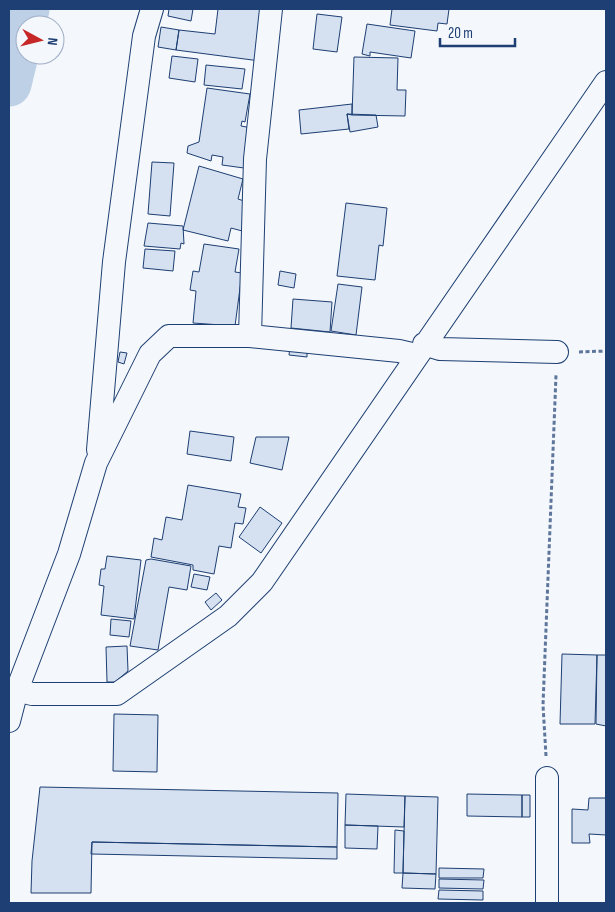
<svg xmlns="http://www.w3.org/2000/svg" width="615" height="912" font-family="'Sofia Sans Condensed',sans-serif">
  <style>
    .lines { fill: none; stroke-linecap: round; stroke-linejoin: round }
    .river { stroke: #bed0e5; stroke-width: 45 }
    .building { fill: #d5e0f0; stroke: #1d3f73 }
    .minor-casing { stroke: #1d3f73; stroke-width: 24 }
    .path { stroke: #5e769c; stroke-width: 3; stroke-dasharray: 4 2.5; stroke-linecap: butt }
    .minor { stroke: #f4f7fb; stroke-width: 22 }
  </style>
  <rect width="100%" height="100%" fill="#f4f7fb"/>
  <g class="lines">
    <path class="river" d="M9,84L27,9"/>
  </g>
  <path class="building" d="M169,9H193L191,21L168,16Z
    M218,9H265L260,61L176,50L179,30L215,34Z
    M392,9H449L447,24L438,23L437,31L390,25Z
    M317,14L342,17L337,52L313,49Z
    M367,24L415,31L411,58L370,52V56L362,54Z
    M161,27L179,30L176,50L158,47Z
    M172,56L198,59L195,82L169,78Z
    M354,57L398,58L397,90H406L405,116L352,115Z
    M206,65L245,69L242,89L204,85Z
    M207,88L250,94L245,122L242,121L241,126L252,128L244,168L222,165L223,157L212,155L211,161L187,153L188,146L199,142Z
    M352,104V115L347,114L349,129L301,134L299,110Z
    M347,114L376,115L378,127L350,132Z
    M152,162L174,163L170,216L148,214Z
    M199,166L243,179L238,199L247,202L246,232L231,228L228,241L183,230Z
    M346,203L387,208L383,246L379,245L375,280L337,276Z
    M148,223L183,226L184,244L181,243L180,249L144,246Z
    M204,244L239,249L235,272L242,273L235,326L193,323L196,291L190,290L193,271L199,272Z
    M145,249L175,251L173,271L143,268Z
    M280,271L296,274L294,288L278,285Z
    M338,284L362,287L356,335L331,331Z
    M293,299L332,302L330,332L291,328Z
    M290,347L307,349V357L289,355Z
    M120,352L127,353L124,364L118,362Z
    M190,431L234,437L231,461L187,454Z
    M256,437H289L282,470L250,463Z
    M188,485L241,494L238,507L246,508L243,524L235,523L231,548L219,546L214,574L193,570V565L151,557L154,538L162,540L166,517L182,520Z
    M260,507L282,523L261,553L239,537Z
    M107,556L141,560L134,619L101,615L104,586L99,585L101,569H105Z
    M151,559L191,566L187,590L169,587L158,650L130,646L146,560Z
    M194,574L210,577L207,590L191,587Z
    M216,593L222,600L211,610L205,602Z
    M111,619L131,621L129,637L110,635Z
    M127,646L128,671L115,682H107L106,647Z
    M562,654L597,655L595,724H560Z
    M597,655H606V726L596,724Z
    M114,714L158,715L157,772L113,771Z
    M40,787L338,793L337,847L92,842L91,893H31L32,861Z
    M346,794L405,796L404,827L345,825Z
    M467,794L522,795V817L467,816Z
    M522,795H530V817H522Z
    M405,796L438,797L436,874L403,873Z
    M589,798H606V835L589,834L590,843H572V809L588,810Z
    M345,825L378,826L377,849L345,848Z
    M395,830L404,831L403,873H394Z
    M92,842L337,847V859L91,854Z
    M439,868L484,869L483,878H439Z
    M403,873L436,874L435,889L402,888Z
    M439,879L484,880L483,889L439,888Z
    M439,890L483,891V900L438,899Z"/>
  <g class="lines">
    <defs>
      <path id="minor" d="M250,336L255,159L271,9
        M424,344L440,349L557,352
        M98,450L114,262L144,36L152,9
        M17,690L32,694H117L228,616L262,582L606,82
        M9,721L17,690L69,554L96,463L150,354L169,336H250L399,351L416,355
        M547,778V903"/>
    </defs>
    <use href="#minor" class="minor-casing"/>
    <path class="path" d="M579,352L606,351
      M546,756L543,705L556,375"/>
    <use href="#minor" class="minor"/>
  </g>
  <rect width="615" height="912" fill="none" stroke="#1d3f73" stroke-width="20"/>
  <g transform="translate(40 40) rotate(97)"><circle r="24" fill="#f4f7fb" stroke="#9eadc5"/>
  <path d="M0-4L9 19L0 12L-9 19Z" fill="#c62828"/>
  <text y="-8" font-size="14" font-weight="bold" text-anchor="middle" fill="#1d3f73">N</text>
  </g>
  <path d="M440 38v8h75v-8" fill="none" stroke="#1d3f73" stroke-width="2.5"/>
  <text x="448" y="38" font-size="15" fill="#1d3f73" stroke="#f4f7fb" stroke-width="4" paint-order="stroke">20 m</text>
</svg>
